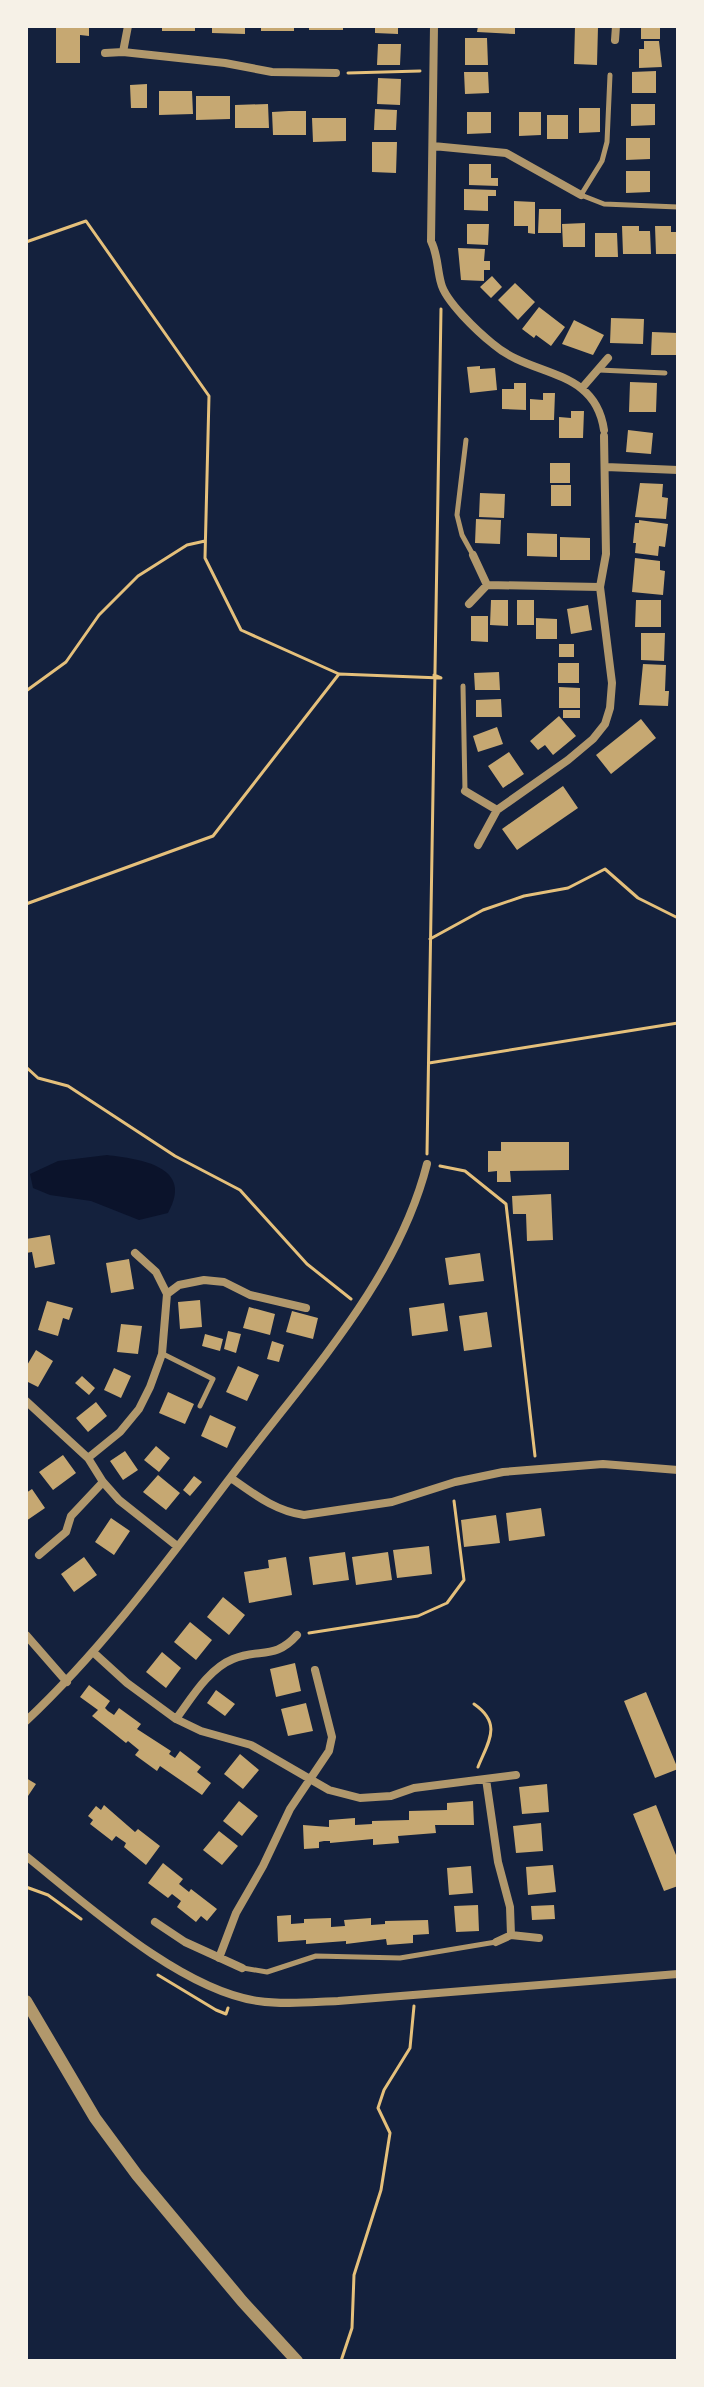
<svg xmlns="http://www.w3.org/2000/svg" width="704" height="2387" font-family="Georgia,serif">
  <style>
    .water { fill: #0b132b }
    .building { fill: #c6a872 }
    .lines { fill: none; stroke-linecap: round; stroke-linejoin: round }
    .path { stroke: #e5c07b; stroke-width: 3 }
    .service { stroke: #b1986c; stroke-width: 5 }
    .minor { stroke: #b1986c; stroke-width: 8 }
    .tertiary { stroke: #b1986c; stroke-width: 12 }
  </style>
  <rect width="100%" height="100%" fill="#14213d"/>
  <path class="water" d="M107,1155C140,1159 195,1166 168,1213L139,1220L91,1201L50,1195L33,1188L30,1174L58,1161Z"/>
  <path class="building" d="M56,26H89V36L80,35V63H56Z
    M162,26H195V31H162Z
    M212,26H245V34L212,33Z
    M261,26H294V31H261Z
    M309,26H343V30H309Z
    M375,26H398V34L375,33Z
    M478,26H515V34L477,32Z
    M575,26L598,27L597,65L574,64Z
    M641,26H660V39H641Z
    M465,38H487L488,65H465Z
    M644,41H659L662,67L639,68V49H644Z
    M378,44H401L400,65H377Z
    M656,71V93H632V72Z
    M464,72H488L489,93L465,94Z
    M378,78L401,79L400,105L377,104Z
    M147,84V108H131L130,85Z
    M159,91H192L193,114L159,115Z
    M196,96H230V119L196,120Z
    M268,104L269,128H235V105Z
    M631,104H655V125L631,126Z
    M579,108H600V132L579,133Z
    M375,109L397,110L396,130H374Z
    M289,111H306V135H273L272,112Z
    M467,112H491V133L467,134Z
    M519,112H541V135L519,136Z
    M547,115H568V139H547Z
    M312,118H346V141L313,142Z
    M626,138H650V159L626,160Z
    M372,142H397L396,173L372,172Z
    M469,164H491V178H498V186L469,185Z
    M626,171H650V192L626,193Z
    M464,189L496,190V196H488V211L464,210Z
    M514,201L535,202V234L528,233V226H514Z
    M539,209H561V233H538Z
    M585,223V247H563L562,224Z
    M467,224H489L488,245L467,244Z
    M622,226H639V231H650L651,254H623Z
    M655,226H671V232H678V254H656Z
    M595,233H617L618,257H595Z
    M458,248L485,249L484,261H490V270H484V281L461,280Z
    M492,276L502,287L491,298L480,287Z
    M515,283L535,302L518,320L498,300Z
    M539,307L565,327L551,346L536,335L534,338L522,329Z
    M611,318L644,319L643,344L610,343Z
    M574,320L604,335L593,355L562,344Z
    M652,332L678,333V355H651Z
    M480,366V369L495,368L497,390L470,393L467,367Z
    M630,382L657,383L656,412H629Z
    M514,383H526V410L502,409V389H514Z
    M543,393H555L554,420H530V399L543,400Z
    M571,411H584L583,438H559V417L571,418Z
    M628,430L653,433L651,454L626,452Z
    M550,463H570V483H550Z
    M640,483L663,484L662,497L668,498L666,519L635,517Z
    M551,485H571V506H551Z
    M480,493L505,494L504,518L479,517Z
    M476,519L501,520L500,544L475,543Z
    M639,520L668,524L665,547L659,546L658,556L635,553L636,543H633L635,523H639Z
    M527,533L557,534V557L527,556Z
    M560,537L590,538V560H560Z
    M635,558L660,561V570L665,571L663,595L632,592Z
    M491,600H508V626L490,625Z
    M517,600H534V625H517Z
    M636,600H661V627H635Z
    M588,605L592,630L571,634L567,609Z
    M471,616H488V642L471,641Z
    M536,618L557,619V639H536Z
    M641,633H665L664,661L641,660Z
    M559,644H574V657H559Z
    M558,663H579V683H558Z
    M643,664L666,665L665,691H669L668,706L639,705Z
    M499,672L500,690H475L474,673Z
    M559,687L580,688V708H559Z
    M501,699L502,717H476V700Z
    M563,710H580V718H563Z
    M559,716L576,736L553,755L545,745L538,750L530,741Z
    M641,719L656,738L611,774L596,755Z
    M497,727L503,744L478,752L473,736Z
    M509,752L524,774L503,788L488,766Z
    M563,786L578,808L517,850L502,829Z
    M501,1142H569V1170L510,1171L511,1182H497V1171L488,1172V1151H501Z
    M551,1194L553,1240L527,1241L526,1214H513L512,1196Z
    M50,1235L55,1264L35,1268L32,1252L26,1253V1239Z
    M480,1253L484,1281L449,1285L445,1258Z
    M129,1259L134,1289L111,1293L106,1263Z
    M200,1300L202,1327L180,1329L178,1302Z
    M47,1301L73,1308L69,1320L63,1318L58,1336L38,1330Z
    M444,1303L448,1331L412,1336L409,1308Z
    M249,1307L275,1314L270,1335L243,1328Z
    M292,1311L318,1318L313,1339L286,1332Z
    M487,1312L492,1347L464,1351L459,1316Z
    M121,1324L142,1326L138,1354L117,1352Z
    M228,1331L241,1334L236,1353L224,1349Z
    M205,1334L223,1339L220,1351L202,1346Z
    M272,1341L284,1345L279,1362L267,1359Z
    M36,1350L53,1361L38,1387L26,1381V1367Z
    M238,1366L259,1375L247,1401L226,1392Z
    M114,1368L131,1376L121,1398L104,1390Z
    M82,1376L95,1388L89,1395L75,1383Z
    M168,1392L194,1404L185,1424L159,1413Z
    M96,1402L107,1416L88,1432L76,1418Z
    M210,1415L236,1427L227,1448L201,1436Z
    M156,1446L170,1458L159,1472L144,1460Z
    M125,1451L138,1470L123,1480L110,1461Z
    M63,1455L76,1473L53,1490L39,1472Z
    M158,1475L180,1493L166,1510L143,1492Z
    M194,1476L202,1482L190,1496L183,1490Z
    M32,1489L45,1508L26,1521V1493Z
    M541,1508L545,1536L509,1541L506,1513Z
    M496,1515L500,1543L464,1547L461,1520Z
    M111,1518L130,1531L114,1555L95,1542Z
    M429,1546L432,1574L397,1578L393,1550Z
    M345,1552L349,1580L313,1585L309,1557Z
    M388,1552L392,1580L356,1585L352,1557Z
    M84,1557L97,1575L74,1592L61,1574Z
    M286,1557L292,1595L249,1603L244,1572L269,1568L268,1560Z
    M223,1597L245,1615L229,1635L207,1617Z
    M190,1622L212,1640L196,1660L174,1642Z
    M162,1652L181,1668L166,1688L146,1672Z
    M295,1663L301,1691L276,1697L270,1669Z
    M89,1685L110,1701L105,1708L108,1711L114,1715L119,1708L141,1724L137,1729L171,1751L169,1754L175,1758L180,1751L201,1767L197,1772L211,1783L202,1795L160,1766L157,1771L135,1755L139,1750L128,1741L126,1743L92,1716L98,1710L80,1697Z
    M216,1690L235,1704L225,1716L207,1703Z
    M646,1692L678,1769L655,1778L624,1701Z
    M306,1703L313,1731L288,1736L281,1709Z
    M240,1754L259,1770L243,1789L224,1774Z
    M26,1778L36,1784L26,1799Z
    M547,1784L549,1812L522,1814L519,1787Z
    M239,1801L258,1816L242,1836L223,1821Z
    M473,1801L474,1825H435L436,1833L398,1836L399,1843L373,1845V1839L330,1843V1841H324L319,1842V1848L304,1849L303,1825L329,1827V1820L355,1818V1825L372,1824V1821L409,1820V1811L447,1810V1803Z
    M104,1805L135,1832L138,1829L160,1846L146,1865L124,1847L126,1843L116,1836L112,1841L90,1824L93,1820L88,1816L96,1806L101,1810Z
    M656,1805L678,1860V1886L664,1891L633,1814Z
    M541,1823L543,1851L516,1853L513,1826Z
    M219,1831L238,1846L222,1865L203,1850Z
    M163,1863L183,1879L179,1884L189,1892L191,1889L217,1909L207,1921L201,1916L196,1922L177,1907L181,1901L172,1894L168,1898L148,1883Z
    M553,1865L556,1892L528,1895L526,1867Z
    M471,1866L473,1893L449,1895L447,1868Z
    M478,1905L479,1931L456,1932L454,1906Z
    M554,1905L555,1919L532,1920L531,1906Z
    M291,1915V1924L304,1923V1919L331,1918V1927L345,1926L344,1920L371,1918V1925L385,1924V1921L428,1920L429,1934L413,1935V1943L387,1945L386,1939L346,1944V1941L306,1944V1940L278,1942L277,1916Z"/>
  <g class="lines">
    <path class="path" d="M348,73L420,71
      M26,242L86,221L209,396L205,558L241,630L339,674L441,678L434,675
      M26,691L66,662L99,615L138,576L187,545L205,541
      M26,904L213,836L339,674
      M430,939L483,910L524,896L568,888L605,869L638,898L678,918
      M429,1063L678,1023
      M26,1067L38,1078L68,1086L175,1156L240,1190L307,1264L351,1299
      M427,1154L441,309
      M440,1166L465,1171L506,1204L535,1456
      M309,1633L418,1616L447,1603L464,1580L454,1501
      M474,1704C503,1724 488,1742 478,1767
      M26,1887L48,1895L81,1919
      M158,1975L216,2010L226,2014L228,2008
      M341,2361L352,2328L354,2275L381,2190L390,2133L378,2108L384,2090L410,2048L414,2006"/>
    <path class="service" d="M610,75L607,142L602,161L581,195L604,204L678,207
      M599,370L665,373
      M466,440L457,515L462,535L473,555
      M463,686L465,791
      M163,1354L213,1379L200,1406
      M243,1968L267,1972L316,1956L400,1958L496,1942"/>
    <path class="minor" d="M128,26L123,52L225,63L272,72L336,73
      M434,26L431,241C438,255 437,269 441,283C445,301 478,332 493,344C532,378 595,367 604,430
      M615,40L616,26
      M105,53L123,52
      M433,146L506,153L581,195
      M582,388L608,358
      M606,467L678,470
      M473,555L487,585L600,587
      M469,604L487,585
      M465,791L497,810
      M478,845L497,810L568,760L593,739L605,724L610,708L612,683L600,587L606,554L604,436
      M167,1294L179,1285L204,1280L224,1282L250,1295L306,1308
      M26,1401L88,1458L103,1482L119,1500L177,1546
      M88,1458L120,1432L139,1409L150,1387L162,1354L167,1294L156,1272L135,1253
      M231,1478C254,1494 275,1511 304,1515L392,1502L455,1482L503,1472L603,1464L678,1470
      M39,1555L66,1532L71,1516L103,1482
      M26,1635L67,1682
      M93,1652L127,1683L176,1719L201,1731L251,1745L329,1790L360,1798L391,1796L414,1788L516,1775
      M176,1719C191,1699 208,1669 233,1659C260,1648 275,1660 297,1635
      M26,1721C108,1644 175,1550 243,1461C313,1369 398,1278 427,1164
      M486,1779L498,1862L510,1907L511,1935
      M26,1856C87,1905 181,1990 258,2001C285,2005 312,2002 338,2001L678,1974
      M155,1922L185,1942L242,1968
      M496,1942L511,1935L539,1938
      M219,1958L236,1913L263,1866L290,1809L329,1751L332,1737L315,1670"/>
    <path class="tertiary" d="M26,2001L95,2118L137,2175L242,2301L297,2361"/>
  </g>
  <rect width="704" height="2387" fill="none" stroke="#f6f1e7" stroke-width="56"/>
</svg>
